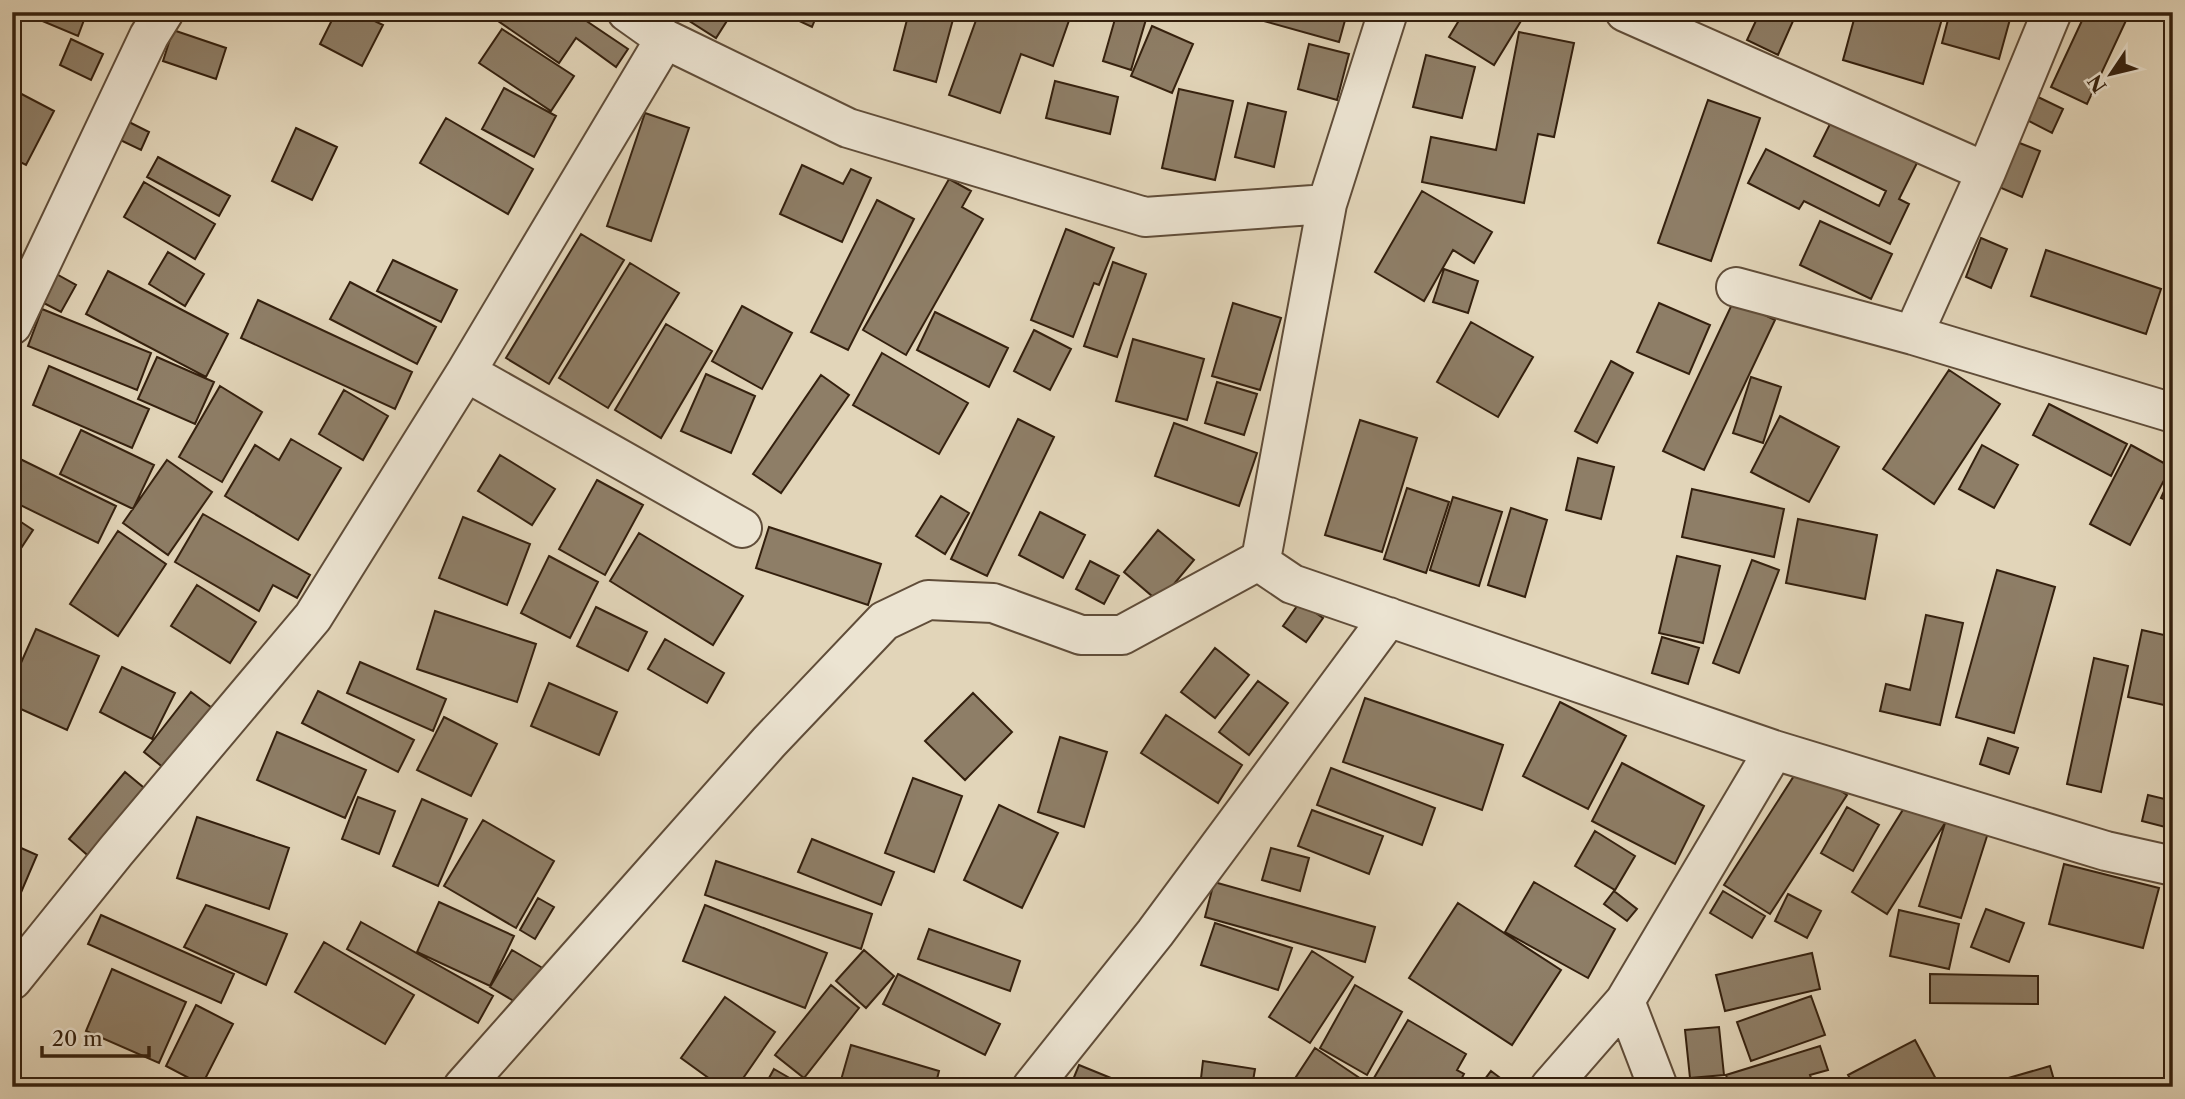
<svg xmlns="http://www.w3.org/2000/svg" width="2185" height="1099" font-family="'Libre Caslon Text',serif">
  <style>
    .building { fill: #8e7e67; stroke: #34200e; stroke-width: 2 }
    .lines { fill: none; stroke-linecap: round; stroke-linejoin: round }
    .minor-casing { stroke: #604d39; stroke-width: 42 }
    .minor { stroke: #ece4d2; stroke-width: 38 }
  </style>
  <rect width="100%" height="100%" fill="#e2d5b9"/>
  <filter id="stains"><feTurbulence type="fractalNoise" baseFrequency=".00286" numOctaves="4"/><feColorMatrix values="0 0 0 0 .2 0 0 0 0 .09 0 0 0 0 .02 0 0 0 .5 -.17"/></filter>
  <radialGradient id="worn" r=".72"><stop offset=".6" stop-color="#630" stop-opacity="0"/><stop offset="1" stop-color="#630" stop-opacity=".3"/></radialGradient>
  <path class="building" d="M21,12H87L78,36Z
    M336,12H356L383,25L362,66L320,44Z
    M485,12H573L628,49L616,67L576,38L559,63Z
    M687,12H723L730,16L716,38L683,17Z
    M780,12H818L812,27Z
    M909,12H955L936,82L894,70Z
    M979,12H1072L1053,66L1021,54L1000,113L949,95Z
    M1117,12L1147,16L1131,70L1103,61Z
    M1255,12H1343L1347,13L1339,42L1253,18Z
    M1464,12H1518L1524,16L1494,65L1449,37Z
    M1760,12H1797L1778,55L1747,40Z
    M1856,12H1944L1923,84L1843,60Z
    M1950,12H2012L1999,59L1942,43Z
    M2086,12H2130L2087,104L2051,87Z
    M1152,26L1193,44L1172,93L1131,76Z
    M502,29L574,76L551,111L479,63Z
    M173,30L226,48L216,79L163,61Z
    M1519,32L1574,43L1554,137L1538,134L1524,203L1422,182L1431,137L1496,150Z
    M71,39L103,54L91,80L60,65Z
    M1309,44L1349,54L1337,100L1298,89Z
    M1426,55L1475,67L1462,118L1413,107Z
    M1055,81L1118,97L1110,134L1046,118Z
    M504,88L556,116L534,157L482,129Z
    M12,89L54,111L26,165L12,158Z
    M1179,89L1233,101L1215,180L1162,168Z
    M2038,97L2063,109L2052,133L2027,120Z
    M1708,100L1760,118L1711,261L1658,243Z
    M1248,103L1286,112L1274,167L1235,157Z
    M645,113L689,128L651,241L607,226Z
    M446,118L533,169L508,214L420,163Z
    M123,119L149,132L141,150L114,137Z
    M1831,122L1917,163L1899,199L1909,204L1890,244L1804,201L1799,209L1748,183L1766,149L1879,206L1886,191L1814,156Z
    M296,128L337,147L312,200L272,181Z
    M2017,142L2040,151L2022,197L1999,187Z
    M158,157L230,196L219,216L147,177Z
    M802,165L843,184L851,169L871,178L842,242L780,214Z
    M949,179L971,191L962,207L983,219L906,355L863,330Z
    M144,182L215,224L195,259L124,217Z
    M1422,191L1492,232L1474,263L1453,250L1424,301L1375,272Z
    M877,200L914,219L848,350L811,332Z
    M1820,221L1892,254L1871,299L1800,265Z
    M1066,229L1114,248L1099,285L1094,283L1073,337L1031,320Z
    M581,234L624,260L549,384L506,358Z
    M1981,238L2007,249L1991,288L1966,277Z
    M2046,250L2161,289L2146,334L2031,296Z
    M168,252L204,274L185,306L149,284Z
    M393,260L457,290L441,322L377,291Z
    M1113,262L1146,274L1117,357L1084,346Z
    M630,263L679,293L608,408L559,378Z
    M1444,269L1478,281L1468,313L1433,302Z
    M51,271L76,285L61,312L36,299Z
    M108,271L228,334L206,377L86,314Z
    M350,282L436,327L417,364L330,319Z
    M258,300L412,372L395,409L241,338Z
    M1734,300L1775,320L1704,470L1663,451Z
    M1233,303L1281,318L1260,390L1212,376Z
    M1659,303L1710,325L1689,374L1637,352Z
    M742,306L792,333L762,389L712,361Z
    M42,309L151,353L137,390L28,346Z
    M935,312L1008,348L989,387L917,350Z
    M1471,322L1533,357L1498,417L1437,382Z
    M666,324L712,351L661,438L615,410Z
    M1034,330L1071,349L1050,390L1014,371Z
    M1133,339L1204,359L1187,420L1116,401Z
    M882,353L968,403L939,454L853,405Z
    M157,357L214,382L195,424L138,399Z
    M1611,361L1633,373L1597,443L1575,431Z
    M49,366L149,409L132,448L33,405Z
    M1949,370L2000,404L1934,504L1883,469Z
    M706,374L755,396L731,453L681,431Z
    M821,375L849,395L781,493L753,474Z
    M1751,377L1781,387L1763,443L1733,433Z
    M1217,382L1257,394L1244,435L1205,423Z
    M220,386L262,412L222,482L179,457Z
    M344,390L388,416L363,460L319,434Z
    M2049,404L2127,444L2111,476L2033,435Z
    M1780,416L1839,447L1809,502L1751,472Z
    M1018,419L1054,437L987,576L951,559Z
    M1360,420L1417,438L1382,552L1325,535Z
    M1174,423L1257,453L1239,506L1155,476Z
    M81,430L154,465L133,509L60,474Z
    M291,439L341,468L298,540L225,496L255,445L279,460Z
    M1982,445L2018,465L1994,508L1959,489Z
    M2131,445L2171,467L2130,545L2090,524Z
    M12,455L116,506L98,543L12,501Z
    M500,455L555,489L532,525L478,491Z
    M1578,458L1614,467L1601,519L1566,510Z
    M167,460L212,492L168,555L123,523Z
    M2173,471V503L2161,498Z
    M597,480L643,505L605,575L559,549Z
    M1407,488L1449,502L1426,573L1384,559Z
    M1692,489L1784,509L1774,557L1682,537Z
    M941,496L969,513L945,554L916,536Z
    M1453,497L1502,512L1479,586L1430,570Z
    M1511,508L1547,520L1525,597L1488,585Z
    M1040,512L1085,535L1063,578L1019,555Z
    M203,514L310,575L297,598L273,585L259,611L175,562Z
    M12,516L33,530L12,562Z
    M463,517L530,544L507,605L439,578Z
    M1798,519L1877,535L1865,599L1786,583Z
    M769,527L881,564L868,605L756,568Z
    M1158,530L1194,560L1159,602L1124,572Z
    M118,531L166,564L118,636L70,604Z
    M639,533L743,596L713,645L610,581Z
    M549,556L598,582L570,638L521,613Z
    M1677,556L1720,566L1703,643L1659,633Z
    M1752,560L1779,570L1739,673L1713,663Z
    M1090,561L1119,576L1104,604L1076,589Z
    M1997,570L2055,587L2014,733L1956,717Z
    M197,585L256,622L230,663L171,626Z
    M1300,602L1323,618L1306,642L1283,626Z
    M596,607L647,632L628,671L577,646Z
    M435,611L536,644L517,702L417,669Z
    M1926,615L1963,623L1940,725L1880,711L1886,684L1910,690Z
    M36,629L99,656L67,730L12,705V683Z
    M2142,630L2173,637V707L2128,697Z
    M1662,637L1699,648L1688,684L1652,673Z
    M665,639L724,673L707,703L648,669Z
    M1215,648L1249,675L1215,718L1181,692Z
    M2094,658L2128,666L2101,792L2067,784Z
    M360,662L446,699L433,731L347,693Z
    M122,667L175,693L152,739L100,712Z
    M1258,681L1288,703L1249,755L1219,732Z
    M549,683L617,712L599,755L531,726Z
    M318,691L414,740L398,772L302,723Z
    M191,692L212,708L165,769L144,752Z
    M973,693L1012,732L965,780L925,741Z
    M1365,698L1503,745L1482,810L1343,762Z
    M1560,702L1626,736L1588,809L1523,776Z
    M1166,715L1242,765L1218,803L1141,753Z
    M444,717L497,744L471,796L417,770Z
    M277,732L366,770L345,818L257,780Z
    M1060,737L1107,752L1084,827L1038,812Z
    M1988,738L2018,748L2009,774L1980,764Z
    M1622,763L1704,806L1675,864L1592,821Z
    M1801,765L1847,795L1770,914L1724,885Z
    M1331,768L1435,808L1422,845L1317,805Z
    M125,772L149,792L93,860L69,839Z
    M913,778L962,796L934,872L885,853Z
    M2148,795L2173,801V829L2142,821Z
    M358,797L395,811L379,854L342,839Z
    M422,799L467,819L438,886L393,866Z
    M1909,800L1945,823L1887,914L1852,892Z
    M999,805L1058,833L1022,908L964,880Z
    M1847,807L1879,825L1853,871L1821,853Z
    M1312,810L1383,836L1369,874L1298,846Z
    M197,817L289,848L269,909L177,878Z
    M483,820L554,861L516,928L444,886Z
    M1946,820L1988,833L1961,918L1919,906Z
    M1595,831L1635,856L1615,890L1575,866Z
    M812,839L894,872L881,905L798,872Z
    M12,844L37,855L14,909L12,908Z
    M1271,848L1309,858L1300,891L1262,880Z
    M716,861L872,914L861,949L705,895Z
    M2064,864L2159,888L2143,948L2049,924Z
    M1214,882L1375,927L1365,962L1205,917Z
    M1534,882L1615,929L1588,978L1505,932Z
    M1614,891L1637,909L1627,921L1604,904Z
    M1723,891L1765,916L1752,938L1710,913Z
    M1788,894L1821,911L1807,938L1775,921Z
    M538,898L554,907L535,939L520,930Z
    M439,902L514,936L490,986L417,952Z
    M1458,903L1561,970L1512,1045L1409,978Z
    M206,905L287,934L266,985L184,947Z
    M705,905L827,953L805,1008L683,961Z
    M1986,909L2024,923L2009,962L1971,947Z
    M1899,910L1959,924L1949,969L1890,956Z
    M101,915L234,974L221,1003L88,944Z
    M361,922L493,996L478,1023L347,949Z
    M1215,923L1292,948L1278,990L1201,965Z
    M929,929L1020,961L1010,991L918,959Z
    M324,942L414,995L385,1044L295,992Z
    M512,950L546,970L524,1007L490,987Z
    M864,950L894,976L866,1008L836,981Z
    M1312,951L1353,977L1310,1043L1269,1017Z
    M1812,953L1820,989L1725,1011L1716,975Z
    M112,969L186,1002L159,1063L86,1031Z
    M898,974L1000,1024L985,1055L883,1004Z
    M1930,974L2038,976V1004L1930,1003Z
    M831,985L859,1008L804,1078L775,1055Z
    M1355,985L1402,1012L1367,1075L1320,1048Z
    M1811,996L1825,1035L1751,1061L1737,1022Z
    M725,997L775,1032L737,1087H721L681,1058Z
    M196,1005L233,1024L202,1085L166,1066Z
    M1408,1020L1466,1054L1457,1070L1464,1074L1457,1087H1389L1374,1078Z
    M1719,1027L1724,1075L1690,1078L1685,1030Z
    M1915,1040L1937,1081L1927,1087H1855L1848,1075Z
    M851,1045L939,1071L935,1087H839Z
    M1820,1046L1828,1070L1810,1075L1812,1081L1793,1087H1730L1726,1075Z
    M1315,1048L1373,1087H1299L1292,1083Z
    M1203,1061L1255,1069L1252,1087H1200Z
    M1079,1065L1133,1087H1070Z
    M2050,1066L2056,1087H1999L1998,1081Z
    M774,1069L805,1087H764Z
    M1491,1071L1511,1086L1510,1087H1479Z"/>
  <g class="lines">
    <defs>
      <path id="minor" d="M627,12L665,39L848,128L1145,217L1327,204
        M1388,12L1327,204L1262,554L1258,561L1292,584L1774,750L2106,851L2173,866
        M1625,12L1986,172
        M1736,287L1913,335L2173,413
        M12,325L149,36L164,12
        M1913,335L1986,172L2052,12
        M466,372L742,528
        M12,980L116,851L313,617L466,372L665,39
        M1625,1001L1658,1087
        M463,1087L769,742L884,621L928,600L993,603L1081,635H1122L1258,561
        M1032,1087L1155,933L1389,617
        M1550,1087L1625,1001L1774,750"/>
    </defs>
    <use href="#minor" class="minor-casing"/>
    <use href="#minor" class="minor"/>
  </g>
  <rect width="2185" height="1099" fill="none" stroke="#e2d5b9" stroke-width="42"/>
  <rect x="14" y="14" width="2157" height="1071" fill="none" stroke="#34200e" stroke-width="3.5"/>
  <rect x="21" y="21" width="2143" height="1057" fill="none" stroke="#34200e" stroke-width="2"/>
  <g transform="translate(2111 74) rotate(235)" stroke="#ece4d2" stroke-width="5" paint-order="stroke">
  <path d="M0-5L12 26L0 18L-12 26Z" fill="#34200e"/>
  <text y="-10" font-size="19" font-weight="bold" text-anchor="middle" fill="#34200e">N</text>
  </g>
  <path d="M42 1046v10h107v-10" fill="none" stroke="#34200e" stroke-width="3.5"/>
  <text x="52" y="1046" font-size="21" fill="#34200e" stroke="#ece4d2" stroke-width="5" paint-order="stroke">20 m</text>
  <rect width="100%" height="100%" filter="url(#stains)"/>
  <rect width="100%" height="100%" fill="url(#worn)"/>
</svg>
